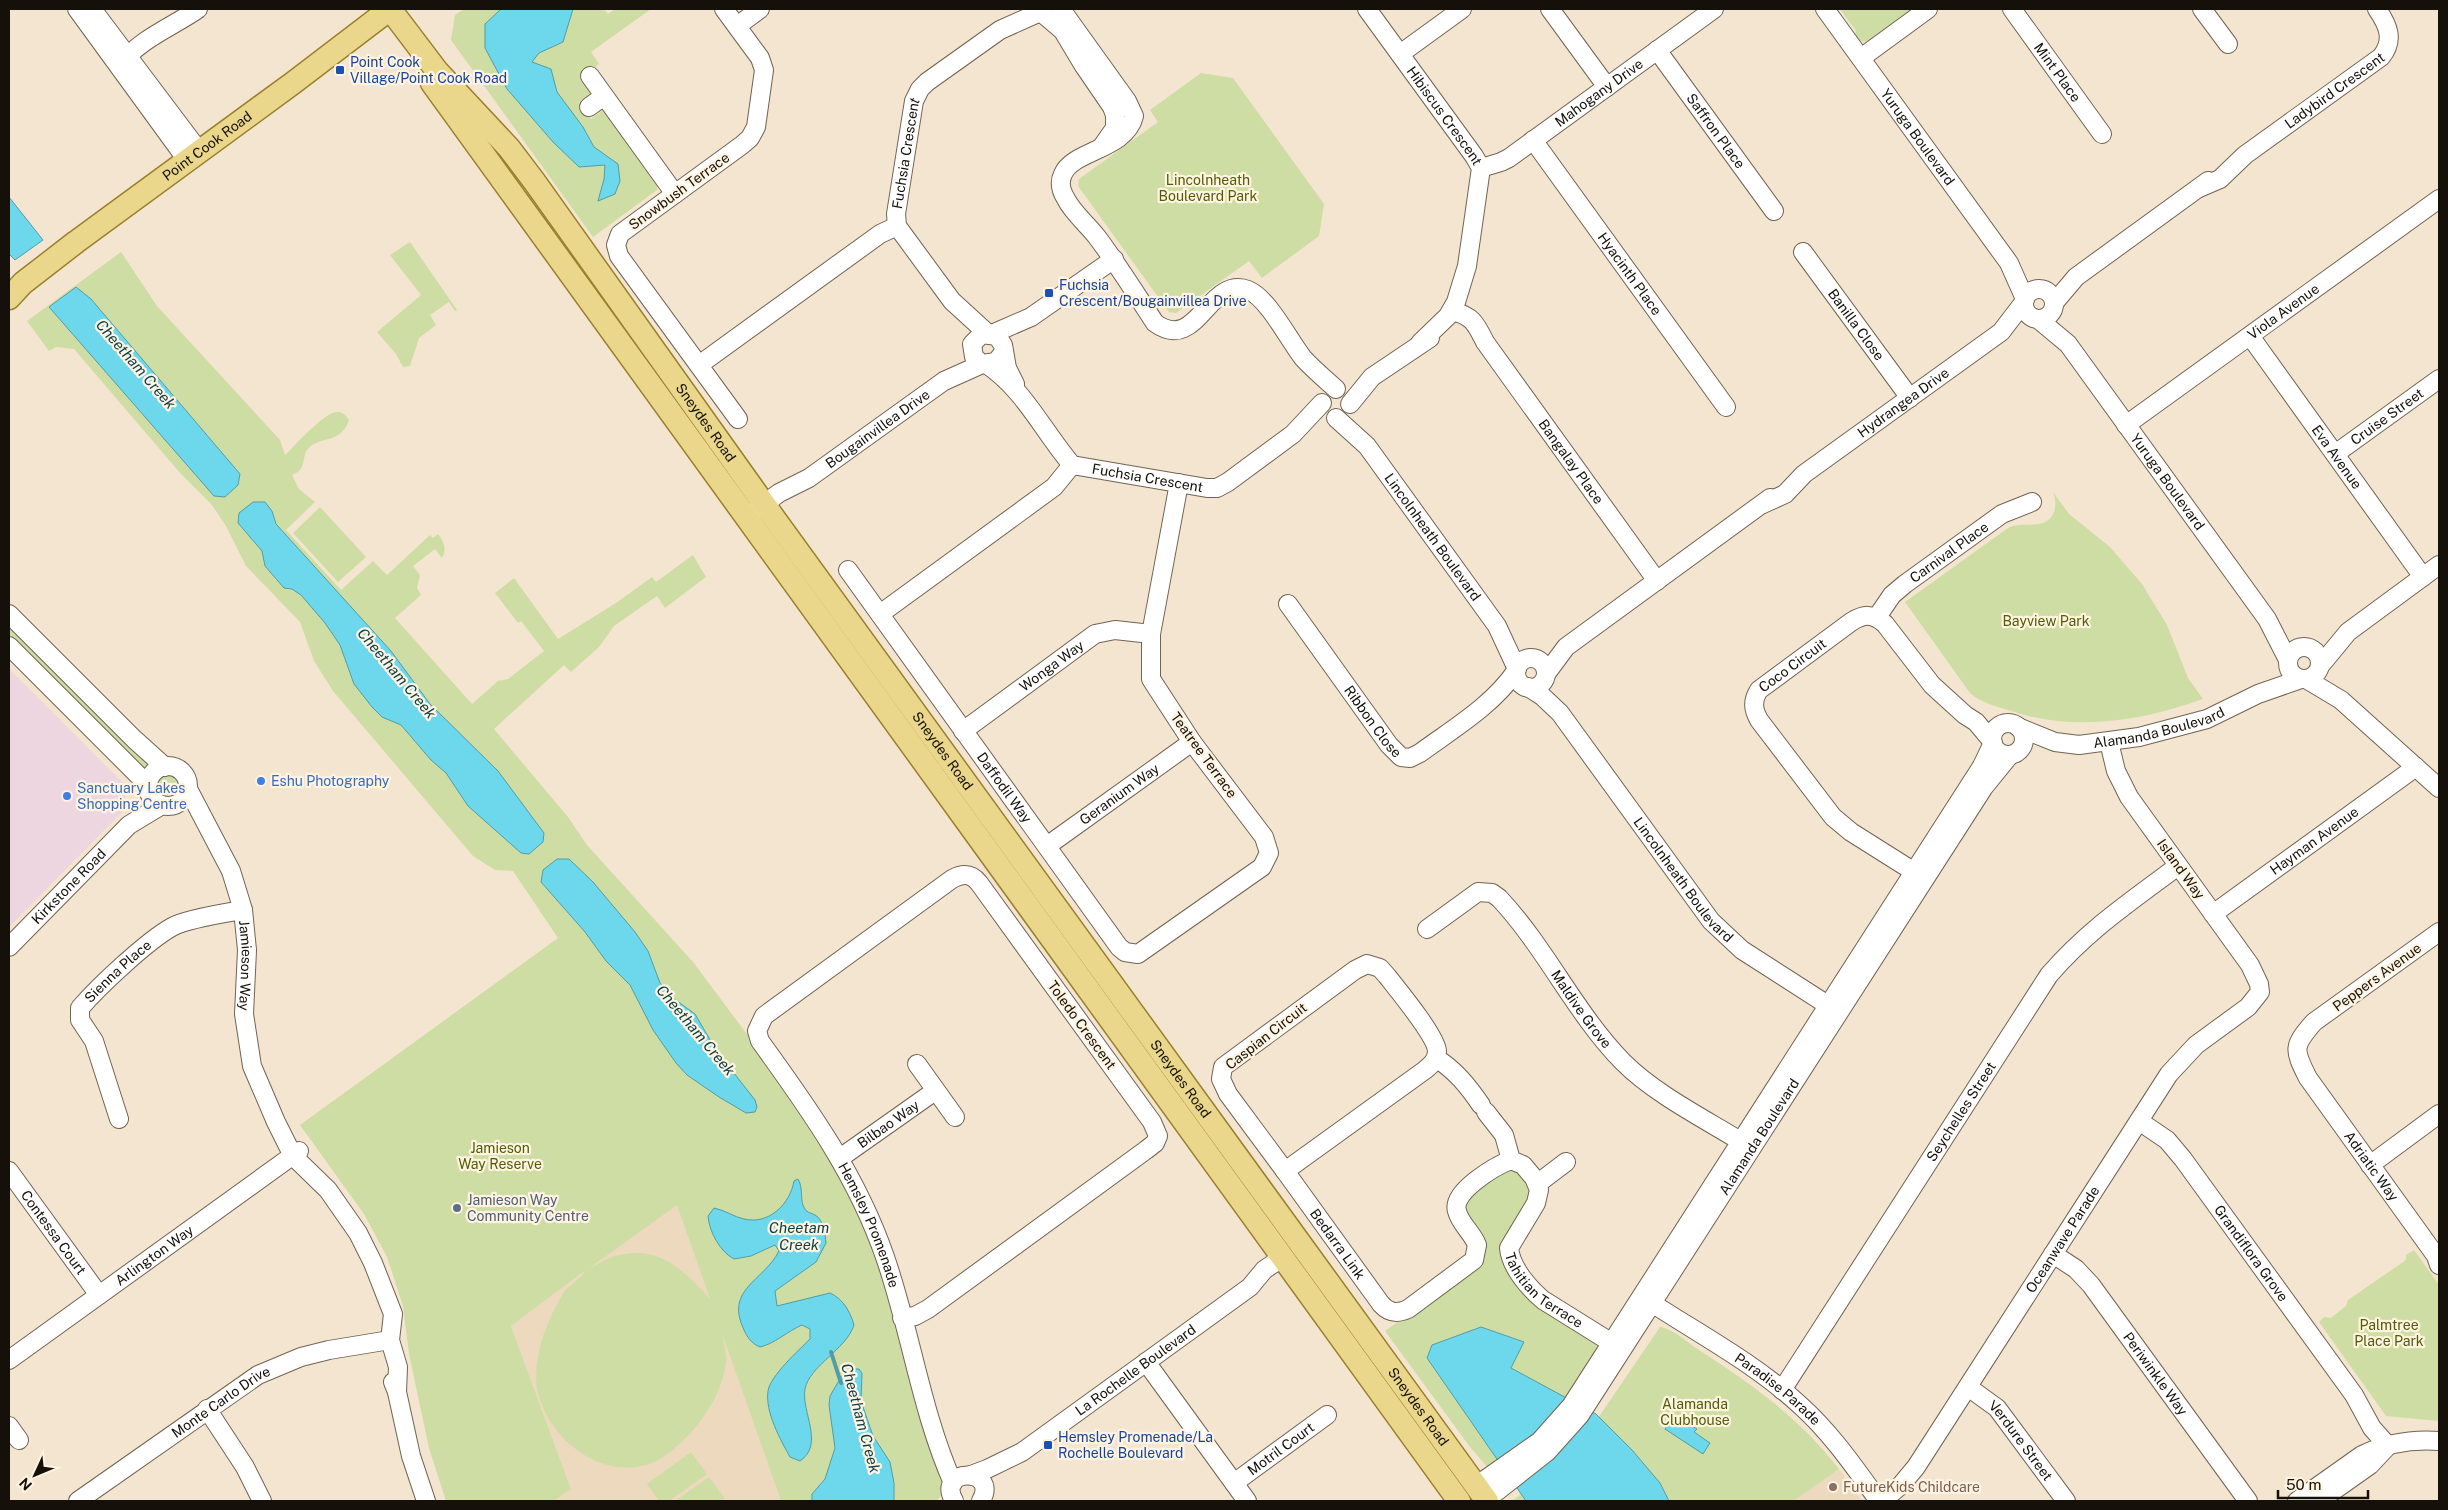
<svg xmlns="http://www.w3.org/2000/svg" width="2448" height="1510" font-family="'Public Sans',sans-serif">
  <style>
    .commercial { fill: #eed6e0 }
    .built { fill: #ecd9be }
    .green { fill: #cedda3; fill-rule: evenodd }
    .water { fill: #6dd8eb; stroke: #539ca7 }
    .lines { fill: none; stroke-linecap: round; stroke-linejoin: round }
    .stream { stroke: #539ca7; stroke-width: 4 }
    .minor-casing { stroke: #716452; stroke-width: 20 }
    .major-casing { stroke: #98802c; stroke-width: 25 }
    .minor { stroke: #fff; stroke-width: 18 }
    .major { stroke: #ebd78c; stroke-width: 22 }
    .transit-dot { fill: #1a4fb4; stroke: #fff3e2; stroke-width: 2 }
    .shop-dot { fill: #3f7fe0; stroke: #fff3e2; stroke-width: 2 }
    .service-dot { fill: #5c6f8a; stroke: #fff3e2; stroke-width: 2 }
    .education-dot { fill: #8d6e63; stroke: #fff3e2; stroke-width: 2 }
    .labels { text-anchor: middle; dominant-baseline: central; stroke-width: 4.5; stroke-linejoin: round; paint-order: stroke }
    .transit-label { font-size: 14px; fill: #164399; stroke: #fff3e2; text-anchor: start }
    .street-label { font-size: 14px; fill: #151009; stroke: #fff3e2 }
    .park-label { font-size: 14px; fill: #4f5e03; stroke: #fff3e2 }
    .shop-label { font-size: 14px; fill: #366cbe; stroke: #fff3e2; text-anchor: start }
    .service-label { font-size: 14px; fill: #4e5e75; stroke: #fff3e2; text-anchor: start }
    .education-label { font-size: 14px; fill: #785e54; stroke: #fff3e2; text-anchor: start }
    .water-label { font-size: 15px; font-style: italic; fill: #0a3d46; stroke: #fff3e2 }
  </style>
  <rect width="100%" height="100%" fill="#f4e5d0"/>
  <path class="commercial" d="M9,669L124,784L126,808L9,927Z"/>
  <path class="built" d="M677,1204L781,1501H554L571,1489L511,1326Z
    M1839,1469L1862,1501H1794Z"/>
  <path class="green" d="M464,9H604L608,14L615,9H651L591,52L599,64L582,77L593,92L579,102L591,119L604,109L658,183L657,190L593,237L451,40L455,15Z
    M1840,9H1920L1869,42L1861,41L1855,36L1856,31Z
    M1201,73L1233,78L1324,204L1319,236L1262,278L1249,261L1176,313L1169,312L1078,186L1079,179L1158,122L1150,110Z
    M410,242L457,310L455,311L449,302L430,315L436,325L419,338L410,366L403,367L396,354L377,332L421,295L390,255Z
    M121,252L157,306L280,440L285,455C294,447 327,408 340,412C344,413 347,417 349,420C340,446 319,434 306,451C302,463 305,470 292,475L299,489L315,502L286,530L341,590L373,561L387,575L430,535L433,538L438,534C444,541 447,550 442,558L435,549L413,566L420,575L417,588L421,595L395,618L472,704L498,681L508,679L544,651L521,621L518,623L495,593L514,578L558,639L616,603L652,577L656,582L693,555L706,577L665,608L657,596L614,626L599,647L571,672L564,665L494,729L568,817L587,845L693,962L817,1128L865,1218L943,1466L945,1490L937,1501H781L723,1336C723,1344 727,1353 726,1362C724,1385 709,1412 694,1429C681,1443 665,1460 646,1465C598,1478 550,1439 538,1393C533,1374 539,1344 547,1326C551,1315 558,1302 564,1292C570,1285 580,1279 585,1271L511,1326L571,1489L554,1501H446L429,1448L409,1354L403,1306L387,1257L364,1214L300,1125L558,938L513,871L495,870L473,856L333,691L314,661L300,622L246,566L226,526L212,505L181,474L74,349L56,347L49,351L27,321ZM677,1205L710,1299C683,1270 660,1244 615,1256C607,1258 599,1264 591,1267Z
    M2053,492L2069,514L2110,547L2142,584L2167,625L2188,678L2203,699C2139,722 2073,732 2008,710C1995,706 1980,702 1970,693L1905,602L2008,528C2023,520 2046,532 2054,512C2056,505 2056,499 2053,492Z
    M320,507L366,557L338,582L293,533Z
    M9,621L152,765L145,770L9,638Z
    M157 785a10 10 0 1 1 20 0a10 10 0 1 1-20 0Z
    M1509,1167L1524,1174L1534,1195L1504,1251L1596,1343C1606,1374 1511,1448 1489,1469L1470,1447L1385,1331L1475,1267C1499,1241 1467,1236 1464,1212C1464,1207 1466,1201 1466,1196Z
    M2414,1250L2439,1285V1421L2386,1416L2319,1322L2324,1317L2331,1318L2346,1306L2348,1300L2406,1260V1255Z
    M1660,1327C1671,1328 1686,1341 1696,1348C1750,1383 1799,1417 1839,1469L1794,1501H1512L1546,1474L1596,1421Z
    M691,1452L707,1474L669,1501H659L647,1484Z
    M709,1477L725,1499L723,1500L675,1501Z"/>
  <path class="water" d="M501,9H573L563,42L539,53L532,62L551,69L557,92L583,127L594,147L618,164L620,181L615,194L598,201L604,179L605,165L579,167L553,142L507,89L485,48V24Z
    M9,197L43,240L15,260L9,254Z
    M76,287L91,299L240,474L238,485L225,497L214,496L49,307Z
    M253,502H265L272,511L276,524L391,651L430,704L498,771L544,833L543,842L529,854L521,853L468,806L446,773L431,760L401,725L382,717L372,707L354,684L340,645L325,623L301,595L292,589L284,588L265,566L262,551L238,523L239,513Z
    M557,859H569L593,882L635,932L648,951L660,983L673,998L695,1014L716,1050L755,1100L757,1107L755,1112L746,1113L719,1097L687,1075L676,1063L653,1030L630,985L606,961L585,932L541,882L543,870Z
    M798,1179C804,1189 799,1201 805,1209C807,1213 812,1213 815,1215C824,1220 825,1234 826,1243L816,1262L775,1291L777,1306L830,1293C843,1299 850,1311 854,1325C846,1350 810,1365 805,1389C801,1412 825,1444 800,1461L790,1457C780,1439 765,1412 768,1391C770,1376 799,1350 810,1339V1329L802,1325C788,1331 774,1344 760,1347C752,1344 747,1337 744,1330C724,1289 764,1281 779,1251L775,1245L751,1256L734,1259C720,1252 709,1231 708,1216L714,1208C725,1210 734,1217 744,1219C769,1225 790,1204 794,1181Z
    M1481,1327L1524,1342L1511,1368L1596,1414L1632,1450L1660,1483L1669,1501H1526L1427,1358L1432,1345Z
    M854,1369H859L862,1373L861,1401L873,1436L890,1462L894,1483V1501H812V1494L825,1479L835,1448L829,1405L830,1396L841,1377Z
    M1674,1415L1697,1429L1694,1432L1710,1443L1703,1454L1665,1429Z"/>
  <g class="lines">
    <path class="stream" d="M831,1352L841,1383"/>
    <defs>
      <g id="minor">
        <path d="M77,9L187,160"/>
        <path d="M92,9L199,151"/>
        <path d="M724,9L760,58L764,70L756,127L750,138L742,145L620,234L616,245L619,256L738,419"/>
        <path d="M1061,9L1127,101L1134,116C1126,150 1073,150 1063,174C1059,182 1061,191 1066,199C1073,213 1088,225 1097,237C1118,265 1136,294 1155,323C1198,354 1208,275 1248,290C1268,298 1289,340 1303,358C1313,369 1325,379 1336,389"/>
        <path id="s1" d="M1367,9L1474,156L1481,168L1467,266L1456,302L1448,316L1420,343"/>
        <path d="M1550,9L1607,87"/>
        <path id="s2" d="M1825,9L2009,263L2025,299"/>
        <path id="s3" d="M2012,9L2102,134"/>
        <path d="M2202,9L2228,44"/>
        <path d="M1043,14L1063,31L1084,66L1112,107L1115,115V128L1103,145"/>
        <path d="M737,26L760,9"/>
        <path id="s4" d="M1657,50L1774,211"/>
        <path d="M1400,54L1462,9"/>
        <path d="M1861,58L1928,9"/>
        <path d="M121,65C137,40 174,26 198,9"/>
        <path d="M590,76L675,194"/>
        <path d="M589,107L604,96"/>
        <path id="s5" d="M1533,140L1726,407"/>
        <path id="s6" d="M1481,168L1501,162L1509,158L1714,9"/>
        <path id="s7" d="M2199,188L2220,179L2245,155L2381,57C2395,40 2388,25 2377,9"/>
        <path id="s8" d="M1803,252L1910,398"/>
        <circle cx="2039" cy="304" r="15"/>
        <path d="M2054,303L2076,277L2208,181"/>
        <path id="s9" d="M1452,311C1473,316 1476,324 1485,342L1657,581"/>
        <path id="s10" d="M2038,319L2068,344L2267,619L2288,660"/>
        <path id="s11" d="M987,333L952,301L897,226L896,214L914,101L920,89L927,82L1000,30L1038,13"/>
        <path d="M992,334L1031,317L1114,259"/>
        <path id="s12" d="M2250,336L2423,577"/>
        <path d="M1003,353L996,362L982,364L974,357L972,344L982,334L997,336L1003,345L1007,368L1015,384"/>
        <path id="s13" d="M986,364C1024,389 1043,431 1072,465L1207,488H1217L1228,482L1293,434L1322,403"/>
        <path d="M699,365L880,234L897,226"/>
        <path d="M1350,404L1372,377L1430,338"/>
        <path id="s14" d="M1336,418L1367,446L1497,626L1517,669"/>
        <path id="s15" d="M2126,425L2439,199"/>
        <path id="s16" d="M2335,454L2439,379"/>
        <path id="s17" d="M1763,504L1785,494L1804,474L2001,332L2024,302"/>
        <path id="s18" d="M755,511L779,493L809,478L944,381L982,364"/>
        <path id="s19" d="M848,570L1119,947L1125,952L1138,954L1262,867L1269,853L1264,837L1192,742L1151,679V634L1179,483"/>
        <path id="s20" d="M1288,604L1389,745L1401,757L1410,758L1420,753C1454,728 1492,706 1516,671"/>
        <path d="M9,614L134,739L165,767"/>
        <path d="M880,614L1054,487L1072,465"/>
        <path id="s21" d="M1877,617L1892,595L1905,584L2002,514L2032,502"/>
        <path d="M9,646L148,785"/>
        <circle cx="2304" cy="663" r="16"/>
        <circle cx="1531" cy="673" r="15"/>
        <path d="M2320,666L2348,632L2439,565"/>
        <path d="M1546,674L1566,647L1770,498"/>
        <path d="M2306,679L2341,700L2439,788"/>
        <path id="s22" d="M1528,687L1542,696L1560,713L1711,921L1742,950L1837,1011"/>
        <circle cx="2008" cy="739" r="16"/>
        <path id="s23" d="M2018,727L2055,742L2079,745L2139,737L2207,719L2258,694L2301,679"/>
        <path id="s24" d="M963,731L1095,634L1115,630L1151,634"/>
        <circle cx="168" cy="786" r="20"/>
        <path id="s25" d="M188,789L231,871L243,910L247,950L244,1014L252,1066L276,1122L293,1156L328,1190L358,1233L373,1263L393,1314L390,1340L398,1367L397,1392"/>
        <path id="s26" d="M1047,846L1192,742"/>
        <path id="s27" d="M1924,878L1851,832L1833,817L1759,720C1753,709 1752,701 1759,690L1851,622C1864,614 1872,613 1885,624L1932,685L1965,715L1976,722L1992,741"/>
        <path id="s28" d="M2213,914L2416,767"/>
        <path id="s29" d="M1427,929L1478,892L1492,893L1499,898C1546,948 1575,1013 1623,1062C1657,1096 1709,1121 1750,1147"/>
        <path id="s30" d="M2439,932L2314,1022C2293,1046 2293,1049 2308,1078L2436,1256L2439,1265"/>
        <path id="s31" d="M9,947L129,825L162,805"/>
        <path d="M1367,964L1380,968L1387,976C1398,990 1436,1036 1437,1051C1437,1060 1431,1065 1425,1070L1285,1171L1228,1094L1221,1079L1223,1067L1355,970Z"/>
        <path d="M1436,1058C1456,1071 1468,1086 1481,1105"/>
        <path d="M917,1064L955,1117"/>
        <path id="s32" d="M1486,1112L1504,1135L1511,1160L1523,1165L1534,1178L1539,1190L1536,1203L1509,1248C1511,1268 1529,1288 1543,1300L1620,1348"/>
        <path id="s33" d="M119,1119L94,1041L80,1020V1008C99,986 147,941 172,927C186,919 225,913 243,910"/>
        <path id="s34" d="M2139,1121L2167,1140L2183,1159L2354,1395L2372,1428L2388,1446"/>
        <path id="s35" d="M840,1158L935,1091"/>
        <path d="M2370,1165L2439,1114"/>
        <path id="s36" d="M9,1171L99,1295"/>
        <path id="s37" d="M1285,1171L1381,1304C1389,1313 1397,1314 1408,1309L1474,1260L1477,1245C1472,1232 1460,1224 1457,1211C1451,1192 1495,1166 1511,1160"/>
        <path d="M1537,1184L1566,1162"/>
        <path id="s38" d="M2053,1254L2076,1269L2091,1285L2248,1501"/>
        <path id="s39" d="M1644,1298C1697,1333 1755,1363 1801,1406C1832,1434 1855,1468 1879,1501"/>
        <path id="s40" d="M902,1318L915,1316L928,1309L1146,1150L1155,1143L1158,1136L1152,1122L979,883C971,873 963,873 952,879L764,1016L757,1031L760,1041C810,1110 857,1176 885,1257C911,1332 921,1411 953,1483"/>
        <path id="s41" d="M9,1360L299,1151"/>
        <path d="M1146,1362L1247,1501"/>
        <path d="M393,1382L397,1392L411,1456L426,1501"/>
        <path id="s42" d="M1968,1387L1997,1408L2066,1501"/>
        <path id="s43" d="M1782,1390L2049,975C2089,929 2130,902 2178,866"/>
        <path d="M207,1409L245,1467L262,1501"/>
        <path d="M9,1426L19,1440"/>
        <path id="s44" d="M971,1475L987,1469L1022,1452L1250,1287L1264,1270L1283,1257"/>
        <path id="s45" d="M1234,1483L1327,1415"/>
        <path d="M1476,1486L1540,1441L1571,1406L1982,766L1993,743"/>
        <path id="s46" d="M1486,1500L1547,1452L1580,1415L1984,787L2010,755"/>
        <path id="s47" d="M78,1501L258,1375L301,1357L329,1350L390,1340"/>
        <path d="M954,1501C935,1467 1000,1467 981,1501"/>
        <path id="s48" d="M1882,1501L1901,1485L1916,1467L2169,1074L2196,1045L2248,1007L2260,992L2259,984L2250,965L2129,797L2116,771L2109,742"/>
        <path d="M2297,1501L2362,1455C2387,1443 2412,1439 2439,1441"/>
        <path d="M2319,1501L2370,1465L2386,1448"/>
      </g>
      <g id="major">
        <path id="s49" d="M390,9L437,71L509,148L534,181L771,514L1487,1501"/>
        <path d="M432,83L1459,1501"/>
        <path id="s50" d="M9,298L23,283L76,242L293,83L390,9"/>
      </g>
    </defs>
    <use href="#minor" class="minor-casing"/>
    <use href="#major" class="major-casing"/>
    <use href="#minor" class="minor"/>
    <use href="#major" class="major"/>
  </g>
  <g class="transit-dot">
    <rect x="335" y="65" width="10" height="10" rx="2.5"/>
    <rect x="1044" y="288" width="10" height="10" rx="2.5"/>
    <rect x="1043" y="1440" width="10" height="10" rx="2.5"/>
  </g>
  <g class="shop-dot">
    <circle cx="261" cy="781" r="5"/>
    <circle cx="67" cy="796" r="5"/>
  </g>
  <circle class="service-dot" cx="457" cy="1208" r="5"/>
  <circle class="education-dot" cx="1833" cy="1487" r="5"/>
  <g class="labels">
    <g class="transit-label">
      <text x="350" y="62">Point Cook<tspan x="350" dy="16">Village/Point Cook Road</tspan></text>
      <text x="1059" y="285">Fuchsia<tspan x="1059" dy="16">Crescent/Bougainvillea Drive</tspan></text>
      <text x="1058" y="1437">Hemsley Promenade/La<tspan x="1058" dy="16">Rochelle Boulevard</tspan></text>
    </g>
    <g class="street-label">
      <text stroke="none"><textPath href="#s3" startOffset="78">Mint Place</textPath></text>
      <text stroke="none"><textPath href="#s7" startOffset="168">Ladybird Crescent</textPath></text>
      <text stroke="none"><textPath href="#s6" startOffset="141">Mahogany Drive</textPath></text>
      <text stroke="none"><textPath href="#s1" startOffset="132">Hibiscus Crescent</textPath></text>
      <text stroke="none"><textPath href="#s4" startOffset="100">Saffron Place</textPath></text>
      <text stroke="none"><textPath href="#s2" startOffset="158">Yuruga Boulevard</textPath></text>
      <text stroke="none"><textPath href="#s50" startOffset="250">Point Cook Road</textPath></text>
      <text stroke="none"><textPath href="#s11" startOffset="214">Fuchsia Crescent</textPath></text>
      <text transform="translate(679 191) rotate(-36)">Snowbush Terrace</text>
      <text stroke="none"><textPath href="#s5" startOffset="165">Hyacinth Place</textPath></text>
      <text stroke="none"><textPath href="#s15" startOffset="194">Viola Avenue</textPath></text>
      <text stroke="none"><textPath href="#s8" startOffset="90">Banilla Close</textPath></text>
      <text stroke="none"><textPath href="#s17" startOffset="174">Hydrangea Drive</textPath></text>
      <text stroke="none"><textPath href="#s16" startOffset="64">Cruise Street</textPath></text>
      <text stroke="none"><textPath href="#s49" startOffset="521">Sneydes Road</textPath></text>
      <text stroke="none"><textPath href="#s18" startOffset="148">Bougainvillea Drive</textPath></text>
      <text stroke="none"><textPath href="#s12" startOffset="149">Eva Avenue</textPath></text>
      <text stroke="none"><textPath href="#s9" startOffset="195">Bangalay Place</textPath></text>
      <text stroke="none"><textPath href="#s13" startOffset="210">Fuchsia Crescent</textPath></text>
      <text stroke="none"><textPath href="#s10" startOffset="209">Yuruga Boulevard</textPath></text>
      <text stroke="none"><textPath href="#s14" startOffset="154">Lincolnheath Boulevard</textPath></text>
      <text stroke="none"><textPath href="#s21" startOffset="98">Carnival Place</textPath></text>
      <text stroke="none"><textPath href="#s24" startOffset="110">Wonga Way</textPath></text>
      <text stroke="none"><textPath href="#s27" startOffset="305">Coco Circuit</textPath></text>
      <text stroke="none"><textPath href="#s20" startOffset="145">Ribbon Close</textPath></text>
      <text stroke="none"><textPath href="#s23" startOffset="146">Alamanda Boulevard</textPath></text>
      <text stroke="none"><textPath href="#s49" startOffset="926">Sneydes Road</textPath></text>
      <text transform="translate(1204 755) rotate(54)">Teatree Terrace</text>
      <text stroke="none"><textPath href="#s19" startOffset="268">Daffodil Way</textPath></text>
      <text stroke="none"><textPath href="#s26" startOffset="89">Geranium Way</textPath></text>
      <text stroke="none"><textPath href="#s28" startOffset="125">Hayman Avenue</textPath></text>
      <text transform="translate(2181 869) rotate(54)">Island Way</text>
      <text stroke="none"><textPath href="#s22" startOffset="249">Lincolnheath Boulevard</textPath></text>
      <text stroke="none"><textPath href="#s31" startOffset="85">Kirkstone Road</textPath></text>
      <text stroke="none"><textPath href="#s25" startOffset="189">Jamieson Way</textPath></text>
      <text stroke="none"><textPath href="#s33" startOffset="172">Sienna Place</textPath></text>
      <text transform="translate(2377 977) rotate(-36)">Peppers Avenue</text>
      <text stroke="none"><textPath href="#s29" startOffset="224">Maldive Grove</textPath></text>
      <text transform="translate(1082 1025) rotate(54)">Toledo Crescent</text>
      <text transform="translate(1266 1036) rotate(-38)">Caspian Circuit</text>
      <text stroke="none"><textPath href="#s49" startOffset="1331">Sneydes Road</textPath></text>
      <text stroke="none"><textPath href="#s43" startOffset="331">Seychelles Street</textPath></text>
      <text stroke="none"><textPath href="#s35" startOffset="59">Bilbao Way</textPath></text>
      <text stroke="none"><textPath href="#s46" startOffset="458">Alamanda Boulevard</textPath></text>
      <text stroke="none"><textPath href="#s30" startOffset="326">Adriatic Way</textPath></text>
      <text stroke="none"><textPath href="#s40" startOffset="1132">Hemsley Promenade</textPath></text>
      <text stroke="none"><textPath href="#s36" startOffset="76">Contessa Court</textPath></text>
      <text stroke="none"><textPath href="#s48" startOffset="319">Oceanwave Parade</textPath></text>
      <text stroke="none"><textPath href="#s37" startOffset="90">Bedarra Link</textPath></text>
      <text stroke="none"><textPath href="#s34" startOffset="175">Grandiflora Grove</textPath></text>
      <text stroke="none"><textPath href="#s41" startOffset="179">Arlington Way</textPath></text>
      <text stroke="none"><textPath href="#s32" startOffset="221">Tahitian Terrace</textPath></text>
      <text stroke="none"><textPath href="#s44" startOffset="196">La Rochelle Boulevard</textPath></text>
      <text stroke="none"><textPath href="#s38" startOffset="159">Periwinkle Way</textPath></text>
      <text stroke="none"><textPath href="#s39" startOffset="162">Paradise Parade</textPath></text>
      <text stroke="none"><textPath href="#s47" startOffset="174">Monte Carlo Drive</textPath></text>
      <text stroke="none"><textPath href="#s49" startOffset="1736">Sneydes Road</textPath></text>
      <text stroke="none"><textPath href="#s42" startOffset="76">Verdure Street</textPath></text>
      <text stroke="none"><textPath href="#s45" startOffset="58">Motril Court</textPath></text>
    </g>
    <g class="park-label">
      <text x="1208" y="180">Lincolnheath<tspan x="1208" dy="16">Boulevard Park</tspan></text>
      <text x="2046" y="621">Bayview Park</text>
      <text x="500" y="1148">Jamieson<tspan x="500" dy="16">Way Reserve</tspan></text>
      <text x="2389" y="1325">Palmtree<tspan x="2389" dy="16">Place Park</tspan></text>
      <text x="1695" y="1404">Alamanda<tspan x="1695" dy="16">Clubhouse</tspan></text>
    </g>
    <g class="shop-label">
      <text x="271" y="781">Eshu Photography</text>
      <text x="77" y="788">Sanctuary Lakes<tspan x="77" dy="16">Shopping Centre</tspan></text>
    </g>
    <g class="service-label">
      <text x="467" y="1200">Jamieson Way<tspan x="467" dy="16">Community Centre</tspan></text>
    </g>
    <g class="education-label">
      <text x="1843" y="1487">FutureKids Childcare</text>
    </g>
    <g class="water-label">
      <text transform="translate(136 364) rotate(49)">Cheetham Creek</text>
      <text transform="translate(397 673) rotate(50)">Cheetham Creek</text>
      <text transform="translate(696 1030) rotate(50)">Cheetham Creek</text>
      <text x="799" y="1227">Cheetam<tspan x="799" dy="17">Creek</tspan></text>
      <text transform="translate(861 1418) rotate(75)">Cheetham Creek</text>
    </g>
  </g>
  <rect width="2448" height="1510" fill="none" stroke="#151009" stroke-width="20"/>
  <g transform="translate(35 1475) rotate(226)" stroke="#fff3e2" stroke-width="4" paint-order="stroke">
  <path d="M0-4L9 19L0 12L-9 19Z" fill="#151009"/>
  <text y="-8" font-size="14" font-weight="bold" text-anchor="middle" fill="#151009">N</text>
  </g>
  <path d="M2278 1490v8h90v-8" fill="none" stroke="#151009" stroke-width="2.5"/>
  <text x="2286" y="1490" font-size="15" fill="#151009" stroke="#fff3e2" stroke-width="4" paint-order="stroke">50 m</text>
</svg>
